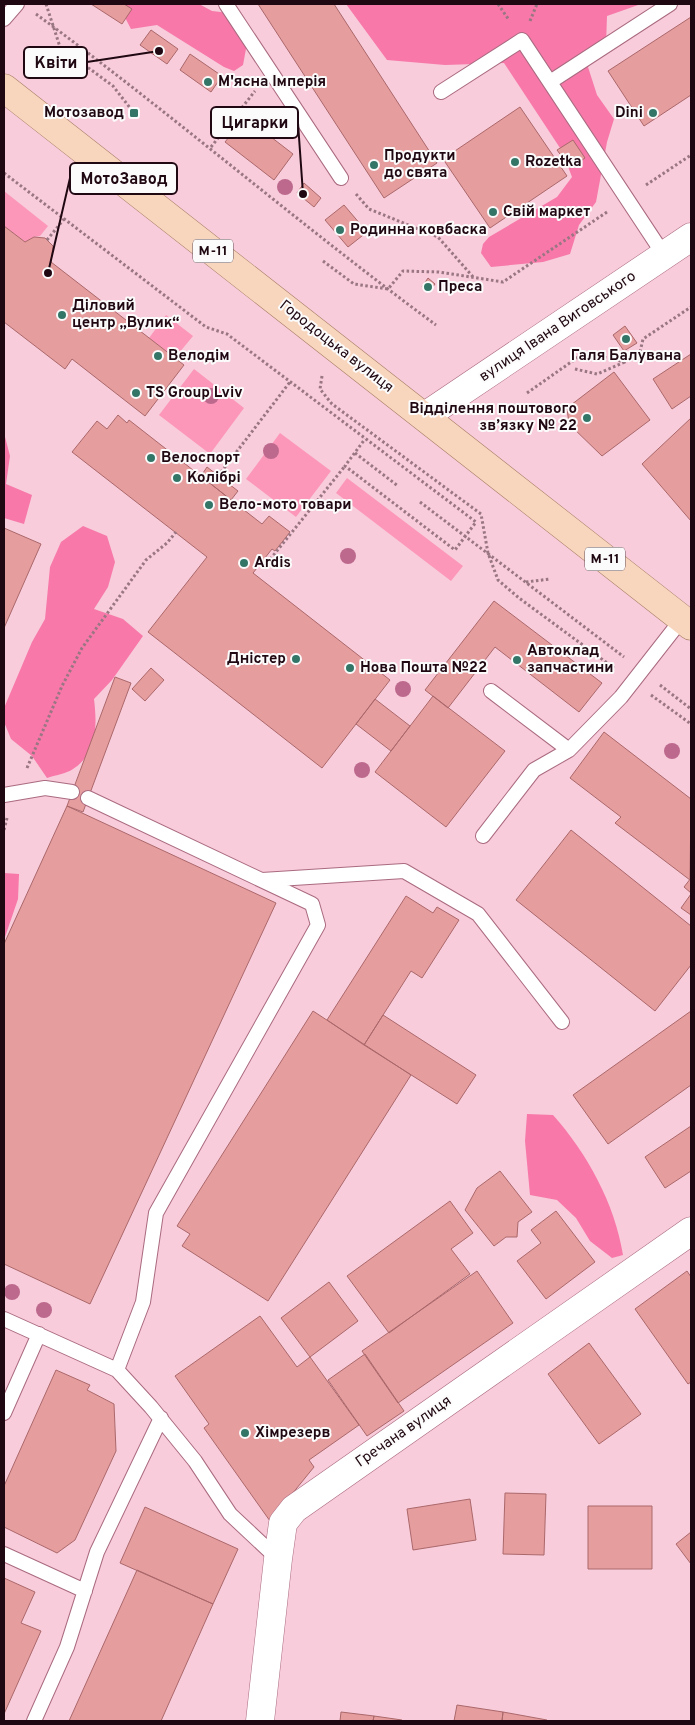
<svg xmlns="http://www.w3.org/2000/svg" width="695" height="1725" font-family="Overpass,sans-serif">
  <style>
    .green { fill: #fc97ba }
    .forest { fill: #f778a9 }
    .building { fill: #e59d9e; stroke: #ab686b }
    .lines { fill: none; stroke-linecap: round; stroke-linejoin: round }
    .lane-casing { stroke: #aa6a80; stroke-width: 16 }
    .street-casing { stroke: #aa6a80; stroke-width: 29 }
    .secondary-casing { stroke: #aa6a80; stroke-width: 29 }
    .primary-casing { stroke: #a97c65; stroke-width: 29 }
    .path { stroke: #997682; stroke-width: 3; stroke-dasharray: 2.5 2.5; stroke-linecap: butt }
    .lane { stroke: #fff; stroke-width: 14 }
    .street { stroke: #fff; stroke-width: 28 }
    .secondary { stroke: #fff; stroke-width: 28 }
    .primary { stroke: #f8d6be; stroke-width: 28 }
    .tree { fill: #bc698d }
    .poi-dot { fill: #337668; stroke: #fbfbfb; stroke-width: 2 }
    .labels { text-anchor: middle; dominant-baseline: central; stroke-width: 4; stroke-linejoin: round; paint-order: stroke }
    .shield { fill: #fbfbfb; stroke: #625158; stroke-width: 1 }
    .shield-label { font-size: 14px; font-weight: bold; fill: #200812 }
    .poi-label { font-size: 15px; font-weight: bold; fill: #200812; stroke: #fbfbfb; text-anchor: start }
    .street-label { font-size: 15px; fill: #200812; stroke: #fbfbfb }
    .leader { fill: none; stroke: #200812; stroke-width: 2 }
    .callout-dot { fill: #200812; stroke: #fbfbfb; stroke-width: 2 }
    .callout { fill: #fbfbfb; stroke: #200812; stroke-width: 2 }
    .callout-label { font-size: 16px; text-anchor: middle; font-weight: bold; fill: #200812 }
  </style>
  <rect width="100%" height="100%" fill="#f8ccda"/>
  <path class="green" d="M4,191L48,226L40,236L34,237L25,242L4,226Z
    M166,315L193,336L175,358L149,338Z
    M194,369L244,408L210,454L159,415Z
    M280,433L331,471L296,517L246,479Z
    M347,478L463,566L451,581L336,493Z"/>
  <path class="forest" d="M118,4H199L212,11L238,14L248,38L243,65L234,71L224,67L157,25L131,29Z
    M346,4H641L607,16L606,45L588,67L597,95L614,119L607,142L596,202L579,225L570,254L543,262L491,267L481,253L483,244L489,237L557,197L572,177L562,151L504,63L445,65L387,60Z
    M4,433L10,456L6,484L32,495L24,524L4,518Z
    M83,526L107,536L115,562L108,587L94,609L123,619L143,636L112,680L94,699C97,724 98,753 73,769C66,774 55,775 47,778L32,756L11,739L4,722V708L32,642L45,619L50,567L61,542Z
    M4,873L19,874L18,899L4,940Z
    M527,1114L553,1115C587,1153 615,1204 623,1255L612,1258L590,1241L576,1218L557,1200L530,1195L525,1141Z"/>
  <path class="building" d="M91,4H124L132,9L122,24Z
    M258,4H334L437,163L384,198Z
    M691,17V95L644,126L608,71Z
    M151,30L178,49L167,64L140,45Z
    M190,54L222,76L211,92L180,70Z
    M520,107L567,176L490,228L443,159Z
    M245,117L293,154L274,180L225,142Z
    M573,140L585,158L570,168L557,150Z
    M304,183L321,198L314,207L297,193Z
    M344,205L367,232L348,247L325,220Z
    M4,226L25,242L34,237L45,238L53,246L51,262L184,365L145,416L72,359L65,369L4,322Z
    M428,278L435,284L429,292L422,287Z
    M625,326L637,343L624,351L613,335Z
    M691,354V396L672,409L653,379Z
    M614,372L650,420L602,456L569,424L567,408Z
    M118,415L127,423L129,420L262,524L269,516L290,532L275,551L272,549L253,573L390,680L322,768L148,632L207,557L72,452L97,421L107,429Z
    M691,418V521L642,464Z
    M207,467L238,491L231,500L201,476Z
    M4,528L41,544L4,628Z
    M494,601L602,683L579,712L495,647L448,708L425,690Z
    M151,668L164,680L145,701L132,689Z
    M115,677L131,683L83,812L67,806Z
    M433,696L505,751L446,827L375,772Z
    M375,699L410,726L391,751L356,724Z
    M604,732L691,799L690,880L615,823L621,817L570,778Z
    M67,806L276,903L90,1304L4,1264V944Z
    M571,830L691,926V965L655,1011L516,900Z
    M691,878V893L684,887Z
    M691,894V915L681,908Z
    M406,896L433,913L437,907L459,920L422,978L411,971L364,1045L327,1020Z
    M313,1011L411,1075L268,1301L182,1246L190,1234L177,1226Z
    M691,1011V1085L608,1144L573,1095Z
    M383,1015L476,1075L457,1104L364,1045Z
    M691,1126V1171L665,1188L645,1157Z
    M500,1171L532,1212L518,1222L517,1237H506L494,1246L465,1210L477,1188Z
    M450,1201L473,1233L451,1249L470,1274L389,1333L347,1276Z
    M556,1211L595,1262L546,1299L517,1261L541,1243L531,1230Z
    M477,1271L513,1323L398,1403L362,1351Z
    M687,1271L691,1277V1382L688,1384L635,1309Z
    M329,1282L358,1321L310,1357L281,1318Z
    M260,1316L297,1367L310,1357L359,1425L309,1460L314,1467L270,1521L204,1428L209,1424L175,1376Z
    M589,1343L641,1414L599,1444L548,1374Z
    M365,1354L404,1411L367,1436L328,1380Z
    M56,1370L90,1385L87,1390L114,1404L116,1451L75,1540L57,1553L4,1527V1486Z
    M505,1493L546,1494L544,1555L503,1554Z
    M470,1499L476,1540L413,1550L407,1509Z
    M588,1506H652V1569H588Z
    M145,1507L238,1549L213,1604L120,1563Z
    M691,1532V1564L676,1544Z
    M137,1570L213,1604L161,1721H69Z
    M4,1578L35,1592L21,1623L41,1631L4,1714Z
    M457,1705L503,1712L502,1721H454Z
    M341,1712L374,1716L373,1721H340Z
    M503,1712L547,1720V1721H502Z
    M374,1716L402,1720L401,1721H373Z"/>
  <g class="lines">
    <defs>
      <path id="lane" d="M226,4L341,178
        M4,19L17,4
        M550,82L670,4
        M441,92L522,40L664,255
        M491,691L569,750L621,697L682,619
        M4,795L45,788L72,792
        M88,798L312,904L318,925L156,1213L143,1302L117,1370
        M483,836L534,770L569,750
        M262,880L404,871L478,914L562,1022
        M4,1319L117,1370L151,1407L195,1461L230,1514L278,1559
        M4,1413L39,1334
        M4,1554L85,1591
        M34,1721L67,1647L97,1552L161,1418"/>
      <path id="street" d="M260,1721L278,1559L283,1523L294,1509L691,1231"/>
      <path id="secondary" d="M425,416L691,237"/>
      <path id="primary" d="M4,88L691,626"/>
    </defs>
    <use href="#lane" class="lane-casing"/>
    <use href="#street" class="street-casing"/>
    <use href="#secondary" class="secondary-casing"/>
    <use href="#primary" class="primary-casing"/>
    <path class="path" d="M46,4L60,47L113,86L134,113
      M498,4L509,20
      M36,14C172,114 300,225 436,325
      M530,21L537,4
      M211,147L255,91
      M4,173L206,327L227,334L476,522L455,550L345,466L365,439
      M646,185L691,155
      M356,194L369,209L438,237L474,278
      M47,240L64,219
      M323,261L354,284L388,289L403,271L439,272L503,282L607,212
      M575,369L597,374L625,362
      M322,376L320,389L332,404L481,514L488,553L498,580L519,598L614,668
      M527,393L584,353L626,362L640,352L643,339L691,307
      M355,453L398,486
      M218,476L290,382
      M420,502L624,657
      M260,564L264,567L345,466
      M526,582L550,579
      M660,685L691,709
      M651,695L691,724
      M27,768L62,686L82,648L146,560L167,543L176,532
      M4,830L7,818"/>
    <use href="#lane" class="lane"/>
    <use href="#street" class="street"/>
    <use href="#secondary" class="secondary"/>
    <use href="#primary" class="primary"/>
  </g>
  <g class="tree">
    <circle cx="285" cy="187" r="8"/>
    <circle cx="211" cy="396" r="8"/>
    <circle cx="271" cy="451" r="8"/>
    <circle cx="348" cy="556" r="8"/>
    <circle cx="403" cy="689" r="8"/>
    <circle cx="672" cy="751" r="8"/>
    <circle cx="362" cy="770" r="8"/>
    <circle cx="12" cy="1292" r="8"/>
    <circle cx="44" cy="1310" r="8"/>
  </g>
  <g class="poi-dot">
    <circle cx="208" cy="82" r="5"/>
    <rect x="129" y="108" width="10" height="10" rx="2.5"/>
    <circle cx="653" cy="113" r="5"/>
    <circle cx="515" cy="162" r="5"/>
    <circle cx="374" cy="165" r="5"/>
    <circle cx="493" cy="212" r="5"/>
    <circle cx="340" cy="230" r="5"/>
    <circle cx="428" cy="287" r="5"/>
    <circle cx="62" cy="315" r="5"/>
    <circle cx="626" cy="339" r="5"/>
    <circle cx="158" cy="356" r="5"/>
    <circle cx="136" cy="393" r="5"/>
    <circle cx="587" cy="418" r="5"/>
    <circle cx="151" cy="458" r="5"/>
    <circle cx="177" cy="478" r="5"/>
    <circle cx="209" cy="505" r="5"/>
    <circle cx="244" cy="563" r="5"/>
    <circle cx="296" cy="659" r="5"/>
    <circle cx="517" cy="660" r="5"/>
    <circle cx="350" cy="668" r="5"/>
    <circle cx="245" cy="1433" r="5"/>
  </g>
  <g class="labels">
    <g class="shield">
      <rect x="193" y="239.5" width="40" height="23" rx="4"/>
      <rect x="585" y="547.5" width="40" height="23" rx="4"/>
    </g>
    <g class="shield-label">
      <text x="213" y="251">М-11</text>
      <text x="605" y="559">М-11</text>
    </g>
    <g class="poi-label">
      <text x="218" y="82">М'ясна Імперія</text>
      <text x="124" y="113" text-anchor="end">Мотозавод</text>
      <text x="643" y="113" text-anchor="end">Dini</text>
      <text x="384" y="156">Продукти<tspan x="384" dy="17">до свята</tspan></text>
      <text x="525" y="162">Rozetka</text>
      <text x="503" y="212">Свій маркет</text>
      <text x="350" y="230">Родинна ковбаска</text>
      <text x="438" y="287">Преса</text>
      <text x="72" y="306">Діловий<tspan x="72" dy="17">центр „Вулик“</tspan></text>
      <text x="168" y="356">Велодім</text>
      <text x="626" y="356" text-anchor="middle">Галя Балувана</text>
      <text x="146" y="393">TS Group Lviv</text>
      <text x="577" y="409" text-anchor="end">Відділення поштового<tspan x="577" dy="17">зв’язку № 22</tspan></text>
      <text x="161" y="458">Велоспорт</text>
      <text x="187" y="478">Колібрі</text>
      <text x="219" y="505">Вело-мото товари</text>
      <text x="254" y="563">Ardis</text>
      <text x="527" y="651">Автоклад<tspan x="527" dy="17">запчастини</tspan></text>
      <text x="286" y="659" text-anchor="end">Дністер</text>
      <text x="360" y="668">Нова Пошта №22</text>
      <text x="255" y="1433">Хімрезерв</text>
    </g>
    <g class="street-label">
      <text transform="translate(558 327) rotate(-34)">вулиця Івана Виговського</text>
      <text transform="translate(336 347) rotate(38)">Городоцька вулиця</text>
      <text transform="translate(404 1432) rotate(-35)">Гречана вулиця</text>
    </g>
  </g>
  <path class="leader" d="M159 51L87 62M303 194L298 123M48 273L70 178"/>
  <g class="callout-dot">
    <circle cx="159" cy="51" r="5"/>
    <circle cx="303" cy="194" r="5"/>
    <circle cx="48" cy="273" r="5"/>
  </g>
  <g class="callout">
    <rect x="24" y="47" width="63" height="31" rx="5"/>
    <rect x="211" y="107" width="87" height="31" rx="5"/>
    <rect x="70" y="163" width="107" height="31" rx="5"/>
  </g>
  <g class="callout-label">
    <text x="56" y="68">Квіти</text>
    <text x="255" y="128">Цигарки</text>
    <text x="124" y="184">МотоЗавод</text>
  </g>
  <rect width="695" height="1725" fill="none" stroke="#200812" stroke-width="10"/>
</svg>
